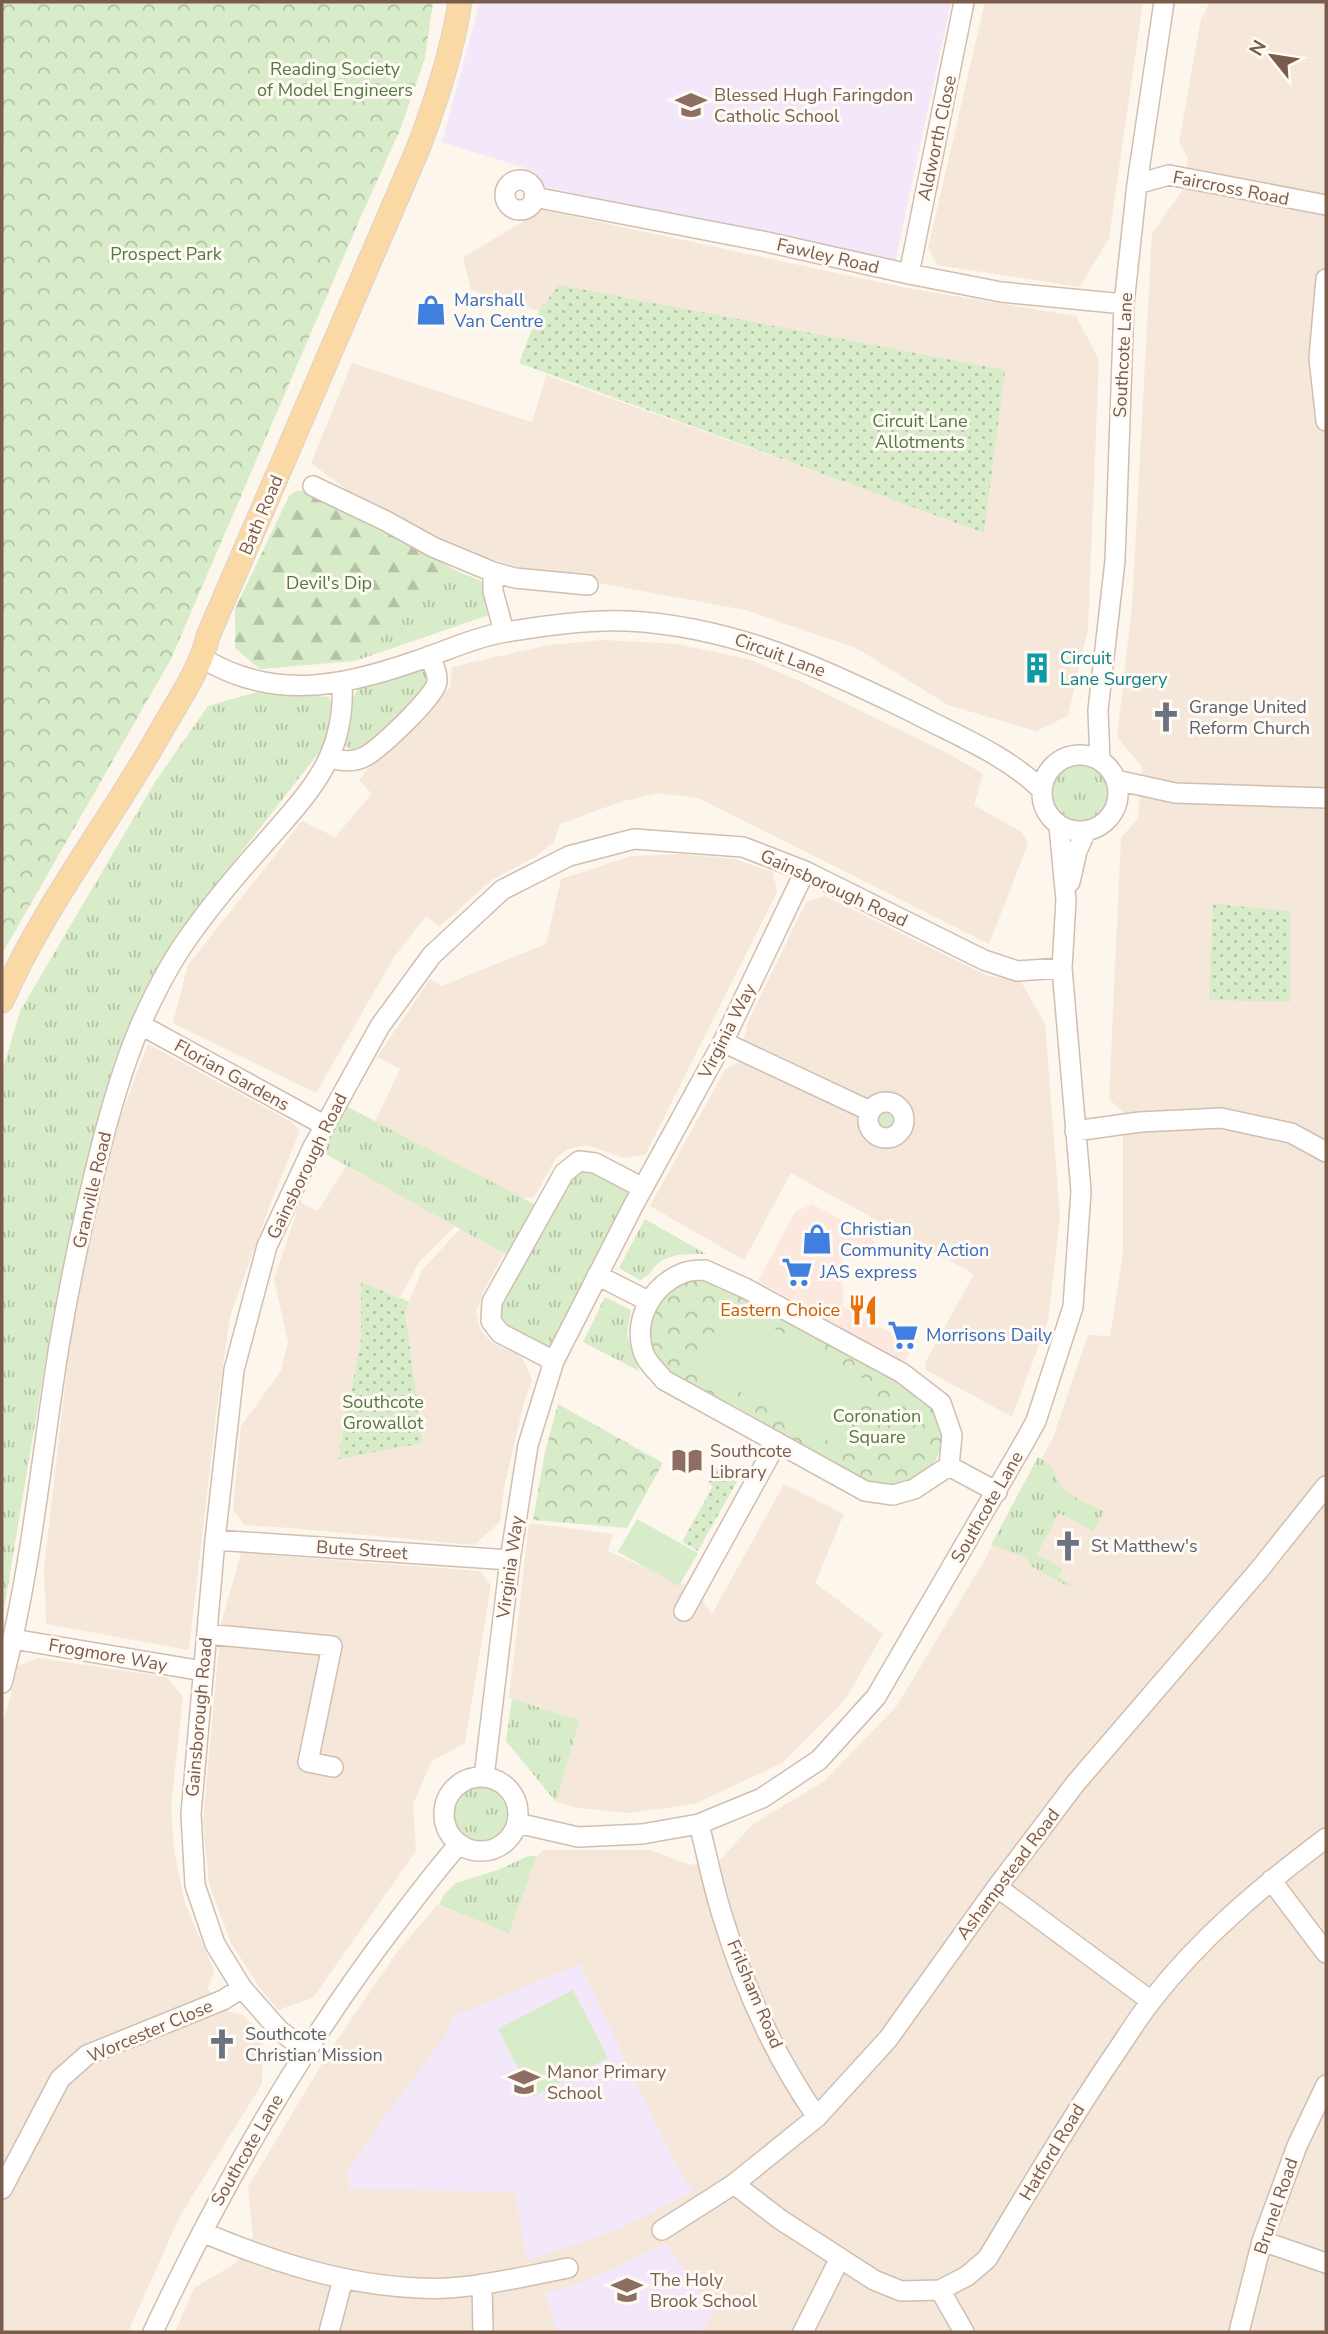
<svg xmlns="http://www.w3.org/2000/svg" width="1328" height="2334" font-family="'Nunito Sans',sans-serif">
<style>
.residential{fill:#f5e8da}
.commercial{fill:#fde8e0}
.education{fill:#f3e8fa}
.grass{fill:url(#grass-tufts)}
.forest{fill:url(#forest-firs)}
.park{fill:url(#park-crowns)}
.garden{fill:url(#garden-dots)}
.pitch{fill:#d8ecc9}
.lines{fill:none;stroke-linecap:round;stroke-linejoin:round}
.minor-casing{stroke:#d1beb0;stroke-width:22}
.major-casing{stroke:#dad1cd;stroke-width:25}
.minor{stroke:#fff;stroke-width:19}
.major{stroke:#fbd9a5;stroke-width:23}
.labels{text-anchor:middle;stroke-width:6;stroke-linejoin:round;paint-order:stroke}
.park-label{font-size:18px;fill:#537a41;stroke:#fffaf3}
.education-label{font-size:18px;fill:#785e54;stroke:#fffaf3;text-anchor:start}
.street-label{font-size:18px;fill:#7a5c4d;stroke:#fffaf3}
.shop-label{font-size:18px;fill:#366cbe;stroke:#fffaf3;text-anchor:start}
.culture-label{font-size:18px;fill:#0d838f;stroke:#fffaf3;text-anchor:start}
.worship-label{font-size:18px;fill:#5b616d;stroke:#fffaf3;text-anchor:start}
.food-label{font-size:18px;fill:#c56008;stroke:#fffaf3;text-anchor:end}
</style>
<defs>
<pattern id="grass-tufts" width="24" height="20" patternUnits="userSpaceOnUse" patternTransform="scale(1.75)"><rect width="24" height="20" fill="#d8ecc9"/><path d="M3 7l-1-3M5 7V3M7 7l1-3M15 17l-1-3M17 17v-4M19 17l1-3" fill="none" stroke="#b4c2a5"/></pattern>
<pattern id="forest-firs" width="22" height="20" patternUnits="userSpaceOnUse" patternTransform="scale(1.75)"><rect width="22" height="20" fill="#d8ecc9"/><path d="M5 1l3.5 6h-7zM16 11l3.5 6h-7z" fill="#b4c2a5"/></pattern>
<pattern id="park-crowns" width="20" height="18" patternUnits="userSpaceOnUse" patternTransform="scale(1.75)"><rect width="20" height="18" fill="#d8ecc9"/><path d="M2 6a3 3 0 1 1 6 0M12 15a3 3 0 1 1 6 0" fill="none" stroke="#b4c2a5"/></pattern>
<pattern id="garden-dots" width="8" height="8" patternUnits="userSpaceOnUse" patternTransform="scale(1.75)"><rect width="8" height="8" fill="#d8ecc9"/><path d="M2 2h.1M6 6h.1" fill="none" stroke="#b4c2a5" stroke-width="1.8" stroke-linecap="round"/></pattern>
</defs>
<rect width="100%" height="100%" fill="#fdf6ec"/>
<path class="residential" d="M 985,2 L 1143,2 L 1109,238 L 1080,287 L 937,265 L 928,248 Z
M 1210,2 L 1326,2 L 1326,2332 L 175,2332 L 194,2288 L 236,2263 L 253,2236 L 248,2187 L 329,2052 L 397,1952 L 437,1905 L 509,1932 L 537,1856 L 544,1850 L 650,1850 L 691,1865 L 721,1859 L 753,1824 L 823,1782 L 896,1707 L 984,1561 L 1052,1440 L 1088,1335 L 1110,1336 L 1123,1253 L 1123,1112 L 1109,1099 L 1121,837 L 1138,819 L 1142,767 L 1117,737 L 1132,606 L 1152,233 L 1182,191 L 1188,159 L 1179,142 L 1201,19 Z
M 543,210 L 907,288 L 1076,316 L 1099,360 L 1088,628 L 1068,716 L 1036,731 L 948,705 L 856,648 L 745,610 L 533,571 L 463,551 L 348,491 L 311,463 L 352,363 L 532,422 L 546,375 L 984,532 L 1004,370 L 560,286 L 539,311 L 471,290 L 463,257 Z
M 604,640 L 677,644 L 751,660 L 800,681 L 953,756 L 983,774 L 974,805 L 1022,832 L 1028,844 L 989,944 L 698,798 L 658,793 L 623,801 L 560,824 L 554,842 L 535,857 L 493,879 L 439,927 L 426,916 L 394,957 L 316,1093 L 173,1023 L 188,965 L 302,821 L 335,837 L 372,794 L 359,780 L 379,755 L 450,687 L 452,667 L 549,645 Z
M 681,854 L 735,859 L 773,872 L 777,892 L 645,1155 L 624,1158 L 587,1145 L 568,1149 L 556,1158 L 534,1197 L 522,1198 L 375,1122 L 400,1069 L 377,1057 L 430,979 L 442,986 L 546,944 L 561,879 L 631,856 Z
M 825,896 L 988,976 L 1020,980 L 1045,1023 L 1060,1217 L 1048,1321 L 1012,1417 L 926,1370 L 925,1363 L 974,1274 L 791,1173 L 744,1260 L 650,1206 L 725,1070 L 739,1062 L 747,1024 L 806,902 Z
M 148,1044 L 292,1122 L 300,1130 L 270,1205 L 230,1316 L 216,1415 L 189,1650 L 46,1624 L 44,1568 L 71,1334 L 109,1147 Z
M 346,1166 L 456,1225 L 419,1262 L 400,1298 L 361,1282 L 361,1339 L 338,1458 L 423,1443 L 405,1311 L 422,1270 L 461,1228 L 504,1254 L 485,1288 L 476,1311 L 480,1329 L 490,1341 L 522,1357 L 532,1380 L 524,1402 L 504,1488 L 500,1522 L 474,1545 L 290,1528 L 244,1525 L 233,1509 L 241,1426 L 281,1371 L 288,1342 L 274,1279 L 300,1202 L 318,1211 Z
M 784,1484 L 844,1514 L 815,1583 L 883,1634 L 845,1700 L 782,1763 L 695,1804 L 629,1813 L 577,1808 L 556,1802 L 580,1720 L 509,1698 L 529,1523 L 613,1534 L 608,1551 L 694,1589 L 712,1614 Z
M 241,1553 L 480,1571 L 491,1585 L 465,1743 L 432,1761 L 413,1804 L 416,1851 L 313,1998 L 278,2010 L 259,1987 L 231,1943 L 209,1884 L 203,1822 L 221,1624 Z
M 38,1658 L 167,1677 L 183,1697 L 171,1807 L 174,1850 L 185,1904 L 214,1970 L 208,1989 L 229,2012 L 243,2015 L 263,2035 L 262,2084 L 180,2216 L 128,2332 L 2,2332 L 2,1727 L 18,1666 Z"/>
<path class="commercial" d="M 812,1204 L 871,1235 L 878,1252 L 842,1253 L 843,1306 L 913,1345 L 904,1363 L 758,1281 L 795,1212 Z"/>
<path class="education" d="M 480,2 L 951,2 L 895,263 L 545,187 L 525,168 L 442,142 Z
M 580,1964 L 674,2162 L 693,2191 L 622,2228 L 527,2261 L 515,2192 L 349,2189 L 348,2171 L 386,2115 L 446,2035 L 452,2017 Z
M 665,2243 L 714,2310 L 701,2332 L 557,2332 L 545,2292 L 566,2288 L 600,2275 Z"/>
<path class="grass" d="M 455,570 L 481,581 L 492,614 L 355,661 L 406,610 Z
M 415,670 L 426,670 L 431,688 L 362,752 L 352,750 L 344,745 L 352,700 L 357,690 Z
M 257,692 L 329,697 L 335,714 L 324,746 L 183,927 L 129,1024 L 108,1087 L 83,1180 L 55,1305 L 2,1621 L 2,1072 L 20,1011 L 155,782 L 208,706 Z
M1047 792a31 31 0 1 1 62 0a31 31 0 1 1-62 0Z
M 338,1102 L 544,1209 L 579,1161 L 643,1188 L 554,1361 L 491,1321 L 516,1260 L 313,1147 Z
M876 1120a10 10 0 1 1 20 0a10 10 0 1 1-20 0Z
M 645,1219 L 706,1254 C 690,1254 675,1253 661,1261 C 653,1267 650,1276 640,1280 L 619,1268 Z
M 605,1297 L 631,1310 L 627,1335 L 639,1371 L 583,1342 Z
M 1038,1457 C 1060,1469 1052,1479 1067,1492 C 1077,1500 1092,1505 1104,1511 L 1093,1531 L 1059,1513 L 1037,1554 L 1063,1569 L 1058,1577 L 1077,1587 L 1068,1586 L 1045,1574 L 1031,1566 L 1025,1557 L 991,1545 Z
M 512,1699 L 580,1720 L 556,1802 L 506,1741 Z
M451 1814a30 30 0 1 1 60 0a30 30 0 1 1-60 0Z
M 528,1856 L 537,1856 L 509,1933 L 439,1905 L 444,1894 L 456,1883 L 498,1870 Z"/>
<path class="forest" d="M 314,489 L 455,570 L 406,610 L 355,661 L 260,669 L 235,648 L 235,609 L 289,496 L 296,491 Z"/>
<path class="park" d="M 2,2 L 433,2 L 425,58 L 400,130 L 362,214 L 171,659 L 2,954 Z
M 705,1279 L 810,1329 L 930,1400 L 944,1432 L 940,1451 L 932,1467 L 924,1475 L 895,1486 L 867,1481 L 665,1368 C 632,1327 655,1284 705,1279 Z
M 558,1404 L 663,1463 L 627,1528 L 533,1520 L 545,1452 Z"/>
<path class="garden" d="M 559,285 L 1005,370 L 984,533 L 519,363 L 539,311 Z
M 1213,904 L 1290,911 L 1290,1002 L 1209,1000 Z
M 361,1282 L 409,1302 L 405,1311 L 423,1443 L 338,1459 L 361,1339 Z
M 717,1468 L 729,1475 L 732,1471 L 740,1476 L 698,1551 L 682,1542 L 713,1486 L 708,1483 Z"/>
<path class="pitch" d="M 730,1304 L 874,1384 L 839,1447 L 695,1367 Z
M 637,1519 L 698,1553 L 679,1586 L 618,1552 Z
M 573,1990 L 608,2058 L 533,2097 L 498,2029 Z"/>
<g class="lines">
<g class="minor-casing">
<path id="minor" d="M505 195a15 15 0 1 1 30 0a15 15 0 1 1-30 0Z
M 1137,184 L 1169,175 L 1326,205
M 534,197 L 767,242 L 909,274 L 1001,292 L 1124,304
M 909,274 L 964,2
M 1326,279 L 1319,358 L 1326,421
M 313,486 L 386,521 L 433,547 L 493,572 L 515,578 L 588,585
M 493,572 L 493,591 L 504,632
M 202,658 C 273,701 342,687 416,661 C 446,651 475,637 506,632 C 542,626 590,619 627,621 C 733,626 823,668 916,714 C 960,737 1006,755 1042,790
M1042 793a38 38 0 1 1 76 0a38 38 0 1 1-76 0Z
M 329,758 C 342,761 354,763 366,756 C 380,748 435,697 437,682 C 438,673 433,664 429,656
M 1100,760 L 1098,710 L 1115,561 L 1124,304 L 1137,184 L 1164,2
M 1116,780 L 1175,793 L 1326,798
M 1070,882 L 1077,851 L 1086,831
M 141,1025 L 324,1125
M 723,1042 L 870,1111
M868 1120a18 18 0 1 1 36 0a18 18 0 1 1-36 0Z
M 1075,1131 L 1140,1122 L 1221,1118 L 1291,1133 L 1326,1152
M 705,1270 L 745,1288 L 902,1373 L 941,1403 L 952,1435 L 949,1466 L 914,1489 L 893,1495 L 865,1491 L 664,1380 C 658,1372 647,1363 644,1354 C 632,1321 651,1286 683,1273 C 690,1270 698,1270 705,1270 Z
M 597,1275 L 648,1301
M 554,1361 L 500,1333 L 491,1321 L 492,1302 L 564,1173 L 579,1161 L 595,1163 L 643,1188
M 949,1466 L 997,1492
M 215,1540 L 510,1560
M 684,1611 L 777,1442
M 207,1634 L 332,1646 L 308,1762 L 333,1767
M 13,1639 L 203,1671
M 2,1683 C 31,1573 41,1459 59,1346 C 69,1287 81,1228 95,1171 C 107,1121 120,1073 140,1026 C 154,994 172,959 193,931 C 215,900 240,871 265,843 C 310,791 346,757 342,682
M 484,1777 L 510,1560 L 528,1445 L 554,1361 L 633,1206 L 723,1042 L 805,871
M444 1814a37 37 0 1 1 74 0a37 37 0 1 1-74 0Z
M 517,1823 L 578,1837 L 642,1834 L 699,1824 L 762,1798 L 819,1760 L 876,1697 L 1025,1441 L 1036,1421 L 1073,1307 L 1081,1191 L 1062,968 L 1066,900 L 1059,826
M 699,1824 C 707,1855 713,1887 723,1918 C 744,1987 775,2057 817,2117
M 1271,1880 L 1326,1953
M 997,1887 L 1151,2001
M 306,2050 L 279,2030 L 242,1988 L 215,1944 L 195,1885 L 191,1814 L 215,1540 L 234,1370 L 267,1246 L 313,1147 L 380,1026 L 432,955 L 502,890 L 569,856 L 634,839 L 743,847 L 805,871 L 984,960 L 1017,971 L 1062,968
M 734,2184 L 781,2220 L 840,2258 L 874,2280 L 901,2291 L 940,2290 L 967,2276 L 987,2259 C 1027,2193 1066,2126 1110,2061 C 1124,2041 1137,2019 1152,2000 C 1201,1937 1262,1886 1326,1838
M 2,2189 L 60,2079 L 87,2055 L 223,2000 L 242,1988
M 662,2230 L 734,2184 L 817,2117 L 888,2039 L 997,1887 L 1075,1784 L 1259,1570 L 1326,1486
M 202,2232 C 271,2261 343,2285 419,2288 C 468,2291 520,2277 568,2268
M 1262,2241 L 1326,2263
M 482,2284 L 483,2332
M 940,2290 L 964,2332
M 153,2332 C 221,2187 301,2046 400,1918 C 419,1893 438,1868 459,1844
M 329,2332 L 343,2279
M 803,2332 L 840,2258
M 1239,2332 L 1262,2241 L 1297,2146 L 1326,2085"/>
</g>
<g class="major-casing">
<path id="major" d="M 2,1001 C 44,905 110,822 161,731 C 178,701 200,670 208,636 L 418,149 C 436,101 452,53 460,2"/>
</g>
<use href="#minor" class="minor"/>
<use href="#major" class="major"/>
</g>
<defs>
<g id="school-bare" transform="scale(2.415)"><path d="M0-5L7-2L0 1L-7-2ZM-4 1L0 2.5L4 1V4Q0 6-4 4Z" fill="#8d6e63" stroke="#fffaf3" stroke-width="2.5" paint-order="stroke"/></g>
<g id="shop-bare" transform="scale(2.415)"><path d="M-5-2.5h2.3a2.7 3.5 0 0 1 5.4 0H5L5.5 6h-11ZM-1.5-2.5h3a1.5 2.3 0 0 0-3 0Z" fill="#3f7fe0" stroke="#fffaf3" stroke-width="2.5" paint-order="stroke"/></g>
<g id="building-bare" transform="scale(2.415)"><path d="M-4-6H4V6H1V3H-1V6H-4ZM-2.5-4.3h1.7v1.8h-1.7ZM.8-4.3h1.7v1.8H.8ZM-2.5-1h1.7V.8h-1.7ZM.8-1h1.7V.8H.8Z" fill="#0f9aa8" stroke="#fffaf3" stroke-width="2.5" paint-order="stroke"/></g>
<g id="church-bare" transform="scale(2.415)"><path d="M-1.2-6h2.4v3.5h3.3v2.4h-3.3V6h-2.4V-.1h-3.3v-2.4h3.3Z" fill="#6b7280" stroke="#fffaf3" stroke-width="2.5" paint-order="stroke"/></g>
<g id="supermarket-bare" transform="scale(2.415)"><path d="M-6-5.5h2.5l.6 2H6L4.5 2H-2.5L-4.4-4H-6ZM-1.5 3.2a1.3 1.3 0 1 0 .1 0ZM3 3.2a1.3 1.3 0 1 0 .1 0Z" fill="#3f7fe0" stroke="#fffaf3" stroke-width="2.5" paint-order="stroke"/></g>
<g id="restaurant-bare" transform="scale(2.415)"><path d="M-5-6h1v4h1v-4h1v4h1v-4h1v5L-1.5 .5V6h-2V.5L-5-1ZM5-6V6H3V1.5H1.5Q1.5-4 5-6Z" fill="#e8710a" stroke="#fffaf3" stroke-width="2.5" paint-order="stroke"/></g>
<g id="library-bare" transform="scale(2.415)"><path d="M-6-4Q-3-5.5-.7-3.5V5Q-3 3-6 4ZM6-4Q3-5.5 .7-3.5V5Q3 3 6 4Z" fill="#8d6e63" stroke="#fffaf3" stroke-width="2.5" paint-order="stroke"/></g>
</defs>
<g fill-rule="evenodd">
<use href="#school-bare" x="691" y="105"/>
<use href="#shop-bare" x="431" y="310"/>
<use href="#building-bare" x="1037" y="668"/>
<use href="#church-bare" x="1166" y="717"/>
<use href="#shop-bare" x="817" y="1239"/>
<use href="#supermarket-bare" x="797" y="1272"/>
<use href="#restaurant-bare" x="863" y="1310"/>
<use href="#supermarket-bare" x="903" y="1335"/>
<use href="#library-bare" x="687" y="1461"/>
<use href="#church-bare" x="1068" y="1546"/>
<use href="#church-bare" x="222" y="2044"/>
<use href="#school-bare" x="524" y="2082"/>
<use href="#school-bare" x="627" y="2290"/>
</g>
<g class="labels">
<g class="park-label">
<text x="335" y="75">Reading Society<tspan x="335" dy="21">of Model Engineers</tspan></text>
<text x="166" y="260">Prospect Park</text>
<text x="920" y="427">Circuit Lane<tspan x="920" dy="21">Allotments</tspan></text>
<text x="329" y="589">Devil's Dip</text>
<text x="383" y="1408">Southcote<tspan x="383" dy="21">Growallot</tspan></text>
<text x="877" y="1422">Coronation<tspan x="877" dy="21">Square</tspan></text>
</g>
<g class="education-label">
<text x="714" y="101">Blessed Hugh Faringdon<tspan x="714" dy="21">Catholic School</tspan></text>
<text x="710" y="1457">Southcote<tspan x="710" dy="21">Library</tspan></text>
<text x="547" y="2078">Manor Primary<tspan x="547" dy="21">School</tspan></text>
<text x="650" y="2286">The Holy<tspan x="650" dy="21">Brook School</tspan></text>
</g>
<g class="street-label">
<text transform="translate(937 138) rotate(-78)" y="6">Aldworth Close</text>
<text transform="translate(1231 188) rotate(11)" y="6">Faircross Road</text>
<text transform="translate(828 256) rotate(13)" y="6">Fawley Road</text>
<text transform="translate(1123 355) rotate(-87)" y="6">Southcote Lane</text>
<text transform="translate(261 515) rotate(-67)" y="6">Bath Road</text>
<text transform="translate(780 655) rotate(20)" y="6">Circuit Lane</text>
<text transform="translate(834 888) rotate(25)" y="6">Gainsborough Road</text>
<text transform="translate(727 1031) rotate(-63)" y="6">Virginia Way</text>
<text transform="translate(232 1075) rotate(29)" y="6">Florian Gardens</text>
<text transform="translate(307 1166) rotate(-64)" y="6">Gainsborough Road</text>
<text transform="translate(92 1190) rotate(-77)" y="6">Granville Road</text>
<text transform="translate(987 1507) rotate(-60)" y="6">Southcote Lane</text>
<text transform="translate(362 1550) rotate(4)" y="6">Bute Street</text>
<text transform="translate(510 1567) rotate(-82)" y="6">Virginia Way</text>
<text transform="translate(108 1655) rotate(10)" y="6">Frogmore Way</text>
<text transform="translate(199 1717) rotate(-85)" y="6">Gainsborough Road</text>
<text transform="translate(1008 1874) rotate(-53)" y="6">Ashampstead Road</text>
<text transform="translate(755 1994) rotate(67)" y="6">Frilsham Road</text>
<text transform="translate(150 2031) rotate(-23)" y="6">Worcester Close</text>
<text transform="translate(247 2150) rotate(-60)" y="6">Southcote Lane</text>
<text transform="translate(1052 2152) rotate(-59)" y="6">Hatford Road</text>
<text transform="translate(1276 2206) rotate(-71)" y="6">Brunel Road</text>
</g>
<g class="shop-label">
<text x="454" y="306">Marshall<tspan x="454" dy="21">Van Centre</tspan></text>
<text x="840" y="1235">Christian<tspan x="840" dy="21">Community Action</tspan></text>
<text x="820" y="1278">JAS express</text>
<text x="926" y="1341">Morrisons Daily</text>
</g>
<g class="culture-label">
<text x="1060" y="664">Circuit<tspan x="1060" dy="21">Lane Surgery</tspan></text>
</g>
<g class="worship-label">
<text x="1189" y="713">Grange United<tspan x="1189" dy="21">Reform Church</tspan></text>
<text x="1091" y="1552">St Matthew's</text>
<text x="245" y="2040">Southcote<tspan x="245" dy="21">Christian Mission</tspan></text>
</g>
<g class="food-label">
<text x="840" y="1316">Eastern Choice</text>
</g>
</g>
<rect width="1328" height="2334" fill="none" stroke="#7a5c4d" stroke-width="7"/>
<g transform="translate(1272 56) rotate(300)" stroke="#fffaf3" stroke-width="5" paint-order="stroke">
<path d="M0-5L12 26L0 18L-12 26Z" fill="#7a5c4d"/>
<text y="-10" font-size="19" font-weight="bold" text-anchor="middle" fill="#7a5c4d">N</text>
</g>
</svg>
